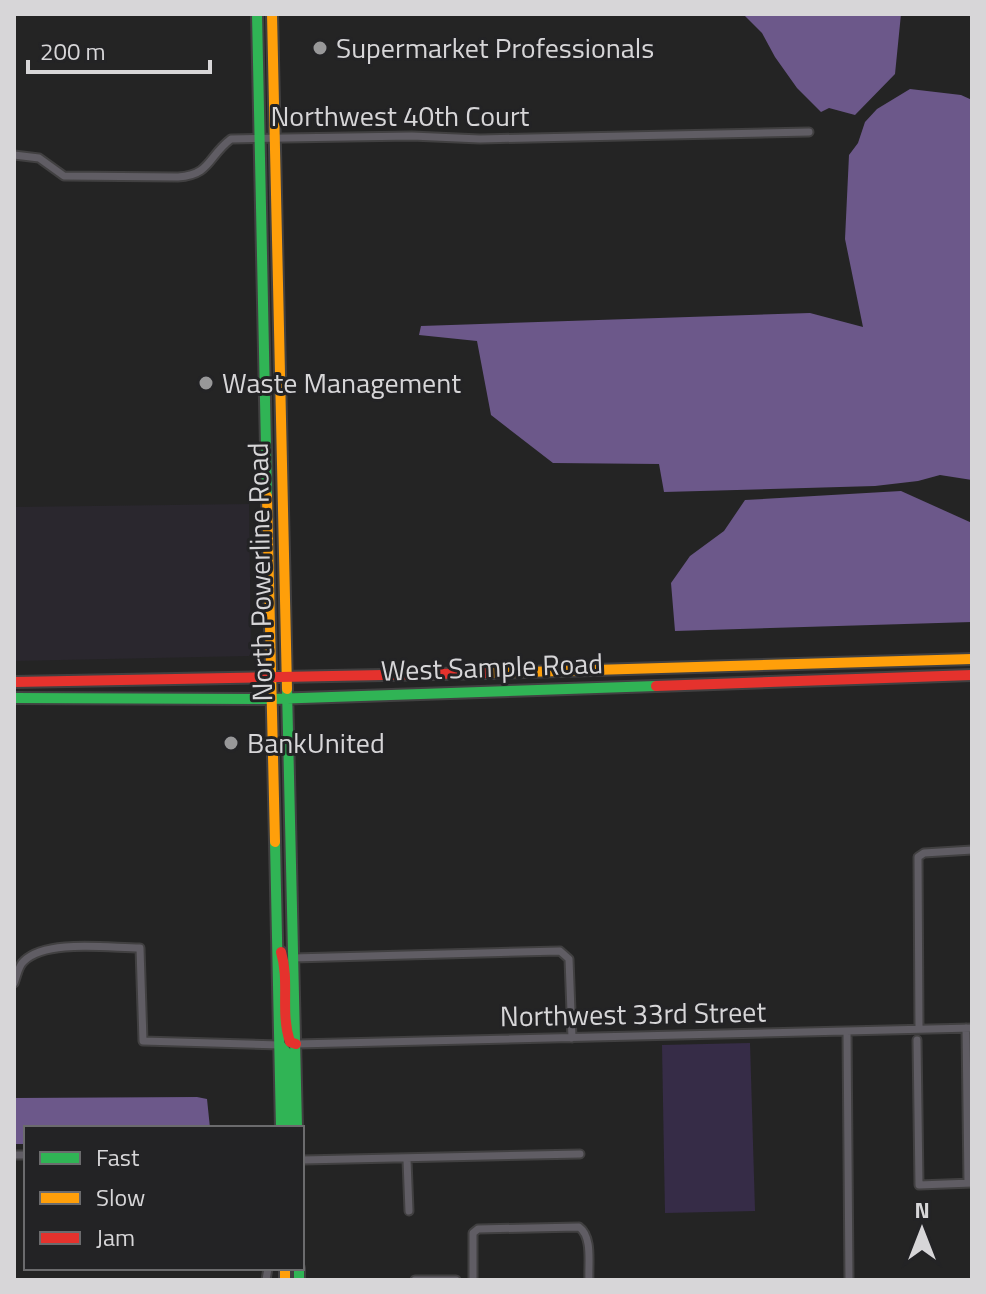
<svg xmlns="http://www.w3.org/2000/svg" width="986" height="1294" font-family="'Titillium Web',sans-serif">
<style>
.built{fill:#2a272e}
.green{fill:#362c47}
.water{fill:#6c588a}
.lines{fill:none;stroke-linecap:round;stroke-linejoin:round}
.street-casing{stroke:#414041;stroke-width:11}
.fast-casing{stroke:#414041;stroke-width:14}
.slow-casing{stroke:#414041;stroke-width:14}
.jam-casing{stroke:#414041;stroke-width:14}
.street{stroke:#605d64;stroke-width:7}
.fast{stroke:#30b455;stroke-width:10}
.slow{stroke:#ff9f0a;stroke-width:10}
.jam{stroke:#e5322d;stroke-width:10}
.poi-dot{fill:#989899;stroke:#232325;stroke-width:3}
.labels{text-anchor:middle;stroke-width:6;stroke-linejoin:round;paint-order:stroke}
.poi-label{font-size:28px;fill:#d7d6d8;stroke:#232325;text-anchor:start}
.street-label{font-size:28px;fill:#d7d6d8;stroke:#232325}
</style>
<rect width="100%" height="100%" fill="#242424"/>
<path class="built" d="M 249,504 L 251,652 L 249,656 L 14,661 L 14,507 Z"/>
<path class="green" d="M 750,1043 L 755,1211 L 665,1213 L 662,1045 Z"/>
<path class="water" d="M 743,14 L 901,14 L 895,74 L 855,115 L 829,108 L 821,112 L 797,88 L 775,57 L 762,33 Z
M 910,89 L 961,95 L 972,100 L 972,480 L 940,475 L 918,481 L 875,486 L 664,492 L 659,464 L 553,463 L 491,415 L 477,341 L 419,335 L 421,326 L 810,313 L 863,327 L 845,239 L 849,155 L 858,143 L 865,122 L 877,109 Z
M 901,491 L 972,523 L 972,622 L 675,631 L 671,583 L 690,556 L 724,531 L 745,500 Z
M 197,1097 L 207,1099 L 210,1128 L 26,1128 L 26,1144 L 14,1144 L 14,1098 Z"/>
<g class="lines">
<g class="street-casing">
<path id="street" d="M 14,155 L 39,158 L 64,176 L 178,177 C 211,175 208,156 231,139 L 412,136 L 480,139 L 809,132
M 293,958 L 560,951 L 569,959 L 572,1038
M 14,983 C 17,976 18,966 24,961 C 46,939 109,948 140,948 L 143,1041 L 280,1045
M 966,1028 L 968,1183
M 919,1029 L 918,857 L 924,853 L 972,850
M 847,1031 L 849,1280
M 917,1040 L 919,1185 L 972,1183
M 296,1044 L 972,1028
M 14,1155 L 26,1155
M 302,1160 L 580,1154
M 407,1160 L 409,1211
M 266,1280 L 268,1268
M 415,1280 L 456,1280
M 473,1280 L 473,1233 L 478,1229 L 579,1227 C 593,1237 588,1264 589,1280"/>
</g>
<g class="fast-casing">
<path id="fast" d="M 257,14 L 267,496
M 287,689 L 297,1128
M 14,698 L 272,699 L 656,686
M 275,842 L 281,1128
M 280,1045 L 288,1054 L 290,1128
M 299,1268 L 299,1280"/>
</g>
<g class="slow-casing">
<path id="slow" d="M 272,14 L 287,689
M 267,496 L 275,842
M 487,673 L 972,659
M 285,1268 L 285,1280"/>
</g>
<g class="jam-casing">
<path id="jam" d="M 14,682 L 487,673
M 656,686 L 972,675
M 281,952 C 290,982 280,1012 290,1042 L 296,1044"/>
</g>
<use href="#street" class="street"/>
<use href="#fast" class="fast"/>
<use href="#slow" class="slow"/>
<use href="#jam" class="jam"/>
</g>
<g class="poi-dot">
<circle cx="320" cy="48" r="8"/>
<circle cx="206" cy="383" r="8"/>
<circle cx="231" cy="743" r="8"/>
</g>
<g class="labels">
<g class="poi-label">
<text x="336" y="58">Supermarket Professionals</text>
<text x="222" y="393">Waste Management</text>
<text x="247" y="753">BankUnited</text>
</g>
<g class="street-label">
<text x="400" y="126">Northwest 40th Court</text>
<text transform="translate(260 572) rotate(-91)" y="10">North Powerline Road</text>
<text transform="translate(492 667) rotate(-2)" y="10">West Sample Road</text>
<text transform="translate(633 1014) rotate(-1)" y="10">Northwest 33rd Street</text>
</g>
</g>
<rect width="986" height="1294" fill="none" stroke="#d7d6d8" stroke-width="32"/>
<rect x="24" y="1126" width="280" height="144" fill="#232325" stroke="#6b6b6d" stroke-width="2"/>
<rect x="40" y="1152" width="40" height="12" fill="#30b455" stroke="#6b6b6d" stroke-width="2"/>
<text x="96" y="1166" font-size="24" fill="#d7d6d8">Fast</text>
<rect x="40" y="1192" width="40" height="12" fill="#ff9f0a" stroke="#6b6b6d" stroke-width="2"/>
<text x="96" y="1206" font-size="24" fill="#d7d6d8">Slow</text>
<rect x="40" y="1232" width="40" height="12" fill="#e5322d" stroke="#6b6b6d" stroke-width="2"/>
<text x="96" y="1246" font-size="24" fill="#d7d6d8">Jam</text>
<g transform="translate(922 1230)" stroke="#232325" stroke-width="6" paint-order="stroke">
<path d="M0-6L14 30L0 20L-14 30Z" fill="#d7d6d8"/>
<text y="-12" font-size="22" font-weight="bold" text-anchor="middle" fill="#d7d6d8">N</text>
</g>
<path d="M28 60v12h182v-12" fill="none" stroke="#d7d6d8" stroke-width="4"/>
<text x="40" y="60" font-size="24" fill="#d7d6d8" stroke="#232325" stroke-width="6" paint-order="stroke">200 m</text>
</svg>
